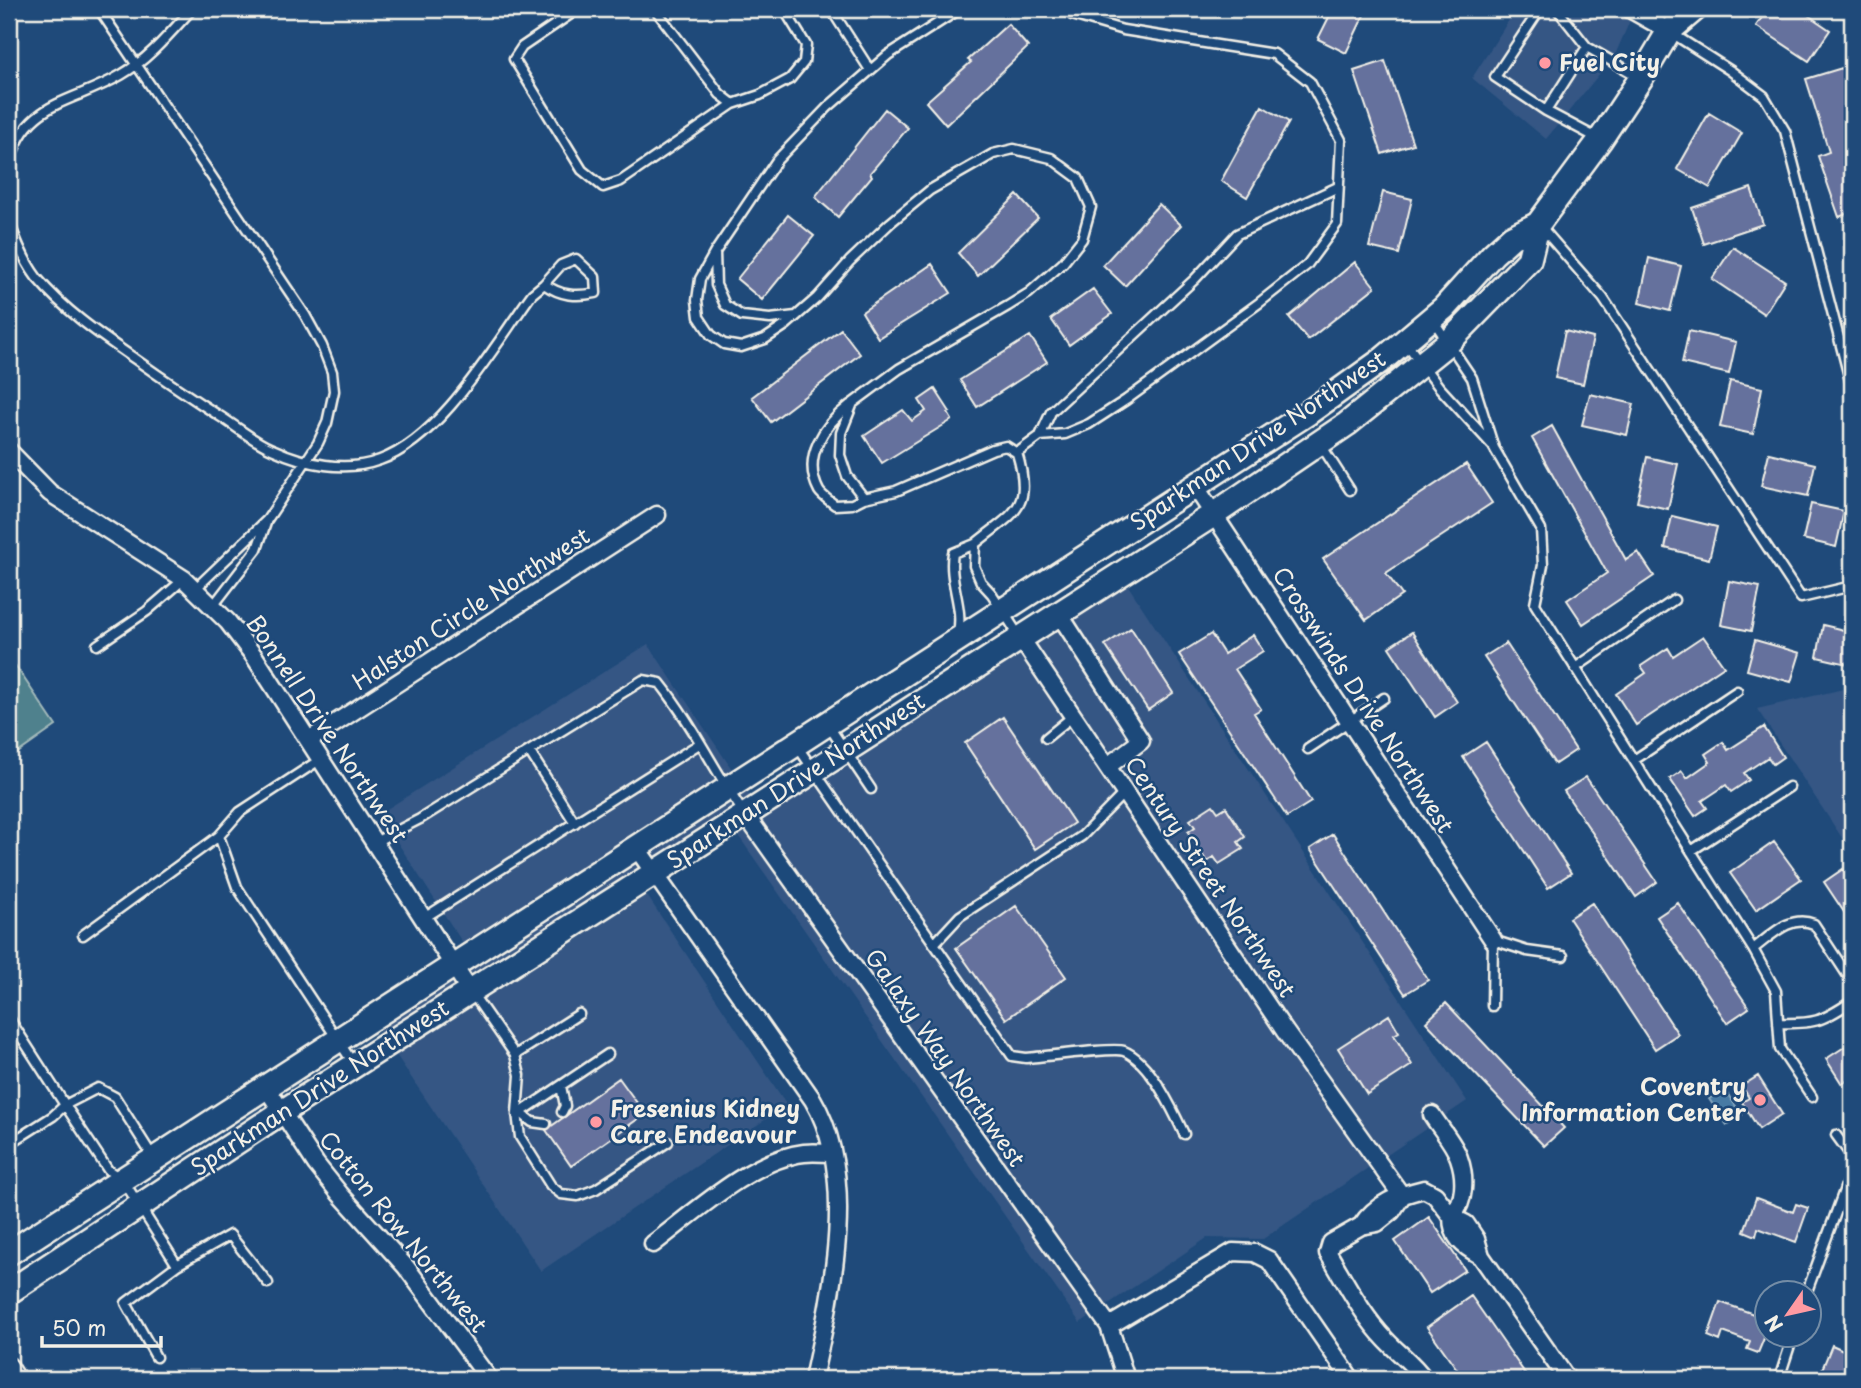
<svg xmlns="http://www.w3.org/2000/svg" width="1861" height="1388" font-family="'Playpen Sans',sans-serif">
<style>
.built{fill:#345684}
.green{fill:#4f818d;stroke:#a2b9ba;stroke-width:2}
.water{fill:#477aa4;stroke:#8caabf;stroke-width:2}
.building{fill:#65719d;stroke:#f4f1e8;stroke-width:2}
.lines{fill:none;stroke-linecap:round;stroke-linejoin:round}
.lane-casing{stroke:#f4f1e8;stroke-width:13}
.street-casing{stroke:#f4f1e8;stroke-width:21}
.secondary-casing{stroke:#f4f1e8;stroke-width:28}
.lane{stroke:#1f4a7a;stroke-width:8}
.street{stroke:#1f4a7a;stroke-width:16}
.secondary{stroke:#1f4a7a;stroke-width:23}
.poi-dot{fill:#ff9aa2;stroke:#1f4a7a;stroke-width:2.5}
.labels{text-anchor:middle;stroke-width:5;stroke-linejoin:round;paint-order:stroke}
.poi-label{font-size:23px;font-weight:bold;fill:#f4f1e8;stroke:#1f4a7a;text-anchor:start}
.street-label{font-size:23px;fill:#f4f1e8;stroke:#1f4a7a}
</style>
<rect width="100%" height="100%" fill="#1f4a7a"/>
<filter id="ink" filterUnits="userSpaceOnUse"><feTurbulence type="fractalNoise" baseFrequency=".0143" numOctaves="2"/><feDisplacementMap in="SourceGraphic" scale="14" xChannelSelector="R" yChannelSelector="G"/><feConvolveMatrix kernelMatrix="1 2 1 2 8 2 1 2 1" color-interpolation-filters="sRGB"/></filter>
<g filter="url(#ink)">
<path class="built" d="M 1516,9 L 1635,9 L 1615,55 L 1546,139 L 1472,78 Z
M 1125,581 L 1467,1101 L 1263,1239 L 1207,1238 L 1080,1323 L 735,831 L 644,891 L 787,1105 L 541,1271 L 368,1013 L 466,948 L 379,814 L 648,644 L 762,814 Z
M 1852,687 L 1852,853 L 1757,709 Z"/>
<path class="green" d="M 9,656 L 56,726 L 9,759 Z"/>
<path class="water" d="M 1724,1089 L 1742,1115 L 1727,1125 L 1709,1099 Z"/>
<path class="building" d="M 1333,9 L 1367,9 L 1346,53 L 1318,39 Z
M 1768,9 L 1799,9 L 1830,30 L 1809,61 L 1756,26 Z
M 1008,24 L 1028,47 L 946,125 L 926,102 L 971,62 L 968,60 Z
M 1385,61 L 1413,144 L 1382,154 L 1354,71 Z
M 1842,68 L 1852,100 L 1852,212 L 1839,217 L 1818,156 L 1829,152 L 1806,79 Z
M 1262,106 L 1289,122 L 1247,197 L 1221,181 Z
M 885,109 L 908,128 L 870,173 L 872,176 L 838,217 L 815,197 Z
M 1709,113 L 1742,133 L 1710,188 L 1677,169 Z
M 1751,188 L 1763,224 L 1704,244 L 1692,208 Z
M 1383,192 L 1412,199 L 1399,254 L 1369,247 Z
M 1017,195 L 1038,218 L 978,276 L 958,253 Z
M 1159,204 L 1181,225 L 1125,286 L 1103,265 Z
M 788,215 L 814,236 L 762,300 L 737,279 Z
M 1733,247 L 1785,281 L 1764,314 L 1712,279 Z
M 1649,258 L 1681,266 L 1670,311 L 1639,303 Z
M 1355,262 L 1375,287 L 1308,340 L 1289,317 Z
M 932,264 L 951,293 L 878,338 L 862,312 Z
M 1093,289 L 1112,314 L 1069,345 L 1051,319 Z
M 841,329 L 860,354 L 771,422 L 752,397 Z
M 1565,331 L 1593,338 L 1583,384 L 1555,378 Z
M 1689,331 L 1736,342 L 1729,374 L 1682,363 Z
M 1030,336 L 1047,362 L 977,407 L 960,380 Z
M 1730,381 L 1762,388 L 1753,434 L 1720,427 Z
M 935,389 L 950,412 L 948,413 L 952,420 L 882,463 L 864,436 L 903,410 L 912,421 L 926,411 L 919,400 Z
M 1590,394 L 1634,404 L 1627,435 L 1582,425 Z
M 1552,426 L 1626,560 L 1638,552 L 1654,576 L 1583,624 L 1567,600 L 1607,573 L 1532,438 Z
M 1769,453 L 1815,464 L 1808,496 L 1761,486 Z
M 1647,457 L 1678,464 L 1668,509 L 1637,502 Z
M 1466,464 L 1492,503 L 1386,573 L 1402,595 L 1366,620 L 1323,559 Z
M 1811,504 L 1844,511 L 1836,547 L 1803,539 Z
M 1672,516 L 1717,527 L 1709,559 L 1665,548 Z
M 1729,581 L 1760,587 L 1751,631 L 1721,625 Z
M 1823,625 L 1852,632 L 1852,665 L 1817,657 Z
M 1131,628 L 1173,693 L 1148,710 L 1105,645 Z
M 1412,632 L 1457,702 L 1435,717 L 1389,647 Z
M 1211,634 L 1224,654 L 1253,635 L 1263,651 L 1235,669 L 1261,709 L 1254,713 L 1311,802 L 1287,817 L 1179,654 Z
M 1703,636 L 1724,666 L 1636,725 L 1616,694 L 1646,673 L 1641,666 L 1668,648 L 1673,656 Z
M 1755,640 L 1800,653 L 1791,682 L 1747,670 Z
M 1506,643 L 1576,750 L 1555,764 L 1484,657 Z
M 1003,717 L 1074,823 L 1035,849 L 965,743 Z
M 1764,727 L 1783,757 L 1773,764 L 1768,757 L 1744,773 L 1749,780 L 1731,792 L 1726,785 L 1702,801 L 1707,808 L 1695,816 L 1670,779 L 1682,771 L 1687,778 L 1710,762 L 1705,754 L 1723,742 L 1728,750 Z
M 1486,742 L 1571,873 L 1548,888 L 1463,757 Z
M 1586,777 L 1657,882 L 1636,897 L 1564,791 Z
M 1213,805 L 1218,812 L 1226,807 L 1245,837 L 1238,842 L 1243,849 L 1219,864 L 1214,857 L 1207,862 L 1188,832 L 1195,827 L 1190,820 Z
M 1333,834 L 1428,980 L 1405,994 L 1310,849 Z
M 1774,842 L 1801,879 L 1756,910 L 1730,873 Z
M 1843,869 L 1852,883 L 1852,924 L 1824,882 Z
M 1592,903 L 1678,1034 L 1655,1049 L 1569,918 Z
M 1678,903 L 1749,1008 L 1727,1023 L 1657,917 Z
M 1016,906 L 1066,977 L 1006,1019 L 956,948 Z
M 1446,1003 L 1564,1128 L 1544,1146 L 1426,1022 Z
M 1389,1015 L 1399,1032 L 1394,1035 L 1412,1065 L 1367,1094 L 1338,1048 Z
M 1852,1042 L 1852,1077 L 1842,1084 L 1826,1059 Z
M 1758,1076 L 1782,1114 L 1759,1129 L 1742,1102 L 1749,1098 L 1742,1086 Z
M 619,1078 L 645,1114 L 571,1166 L 546,1130 Z
M 1756,1198 L 1793,1212 L 1796,1204 L 1808,1208 L 1796,1242 L 1758,1228 L 1756,1236 L 1744,1231 Z
M 1429,1217 L 1465,1270 L 1430,1293 L 1395,1241 Z
M 1471,1296 L 1508,1349 L 1529,1379 L 1464,1379 L 1427,1327 Z
M 1720,1302 L 1759,1316 L 1760,1313 L 1767,1316 L 1767,1331 L 1758,1353 L 1747,1349 L 1750,1342 L 1723,1332 L 1720,1341 L 1708,1336 Z
M 1832,1345 L 1852,1354 L 1852,1379 L 1818,1379 Z"/>
<g class="lines">
<g class="lane-casing">
<path id="lane" d="M 99,9 L 305,315 L 322,346 L 332,372 L 334,391 L 327,423 L 318,443 L 267,520 L 195,589
M 578,9 L 522,47 L 514,59 L 582,170 L 603,187 L 621,181 L 733,104 L 760,95 L 790,79 L 804,62 L 806,45 L 784,9
M 655,9 L 720,94 L 733,104
M 831,9 L 870,70
M 1540,9 L 1495,77 L 1546,111 L 1599,139
M 1557,9 L 1587,47 L 1639,77
M 1670,32 L 1731,71 L 1764,96 L 1785,131 L 1852,388
M 1546,111 L 1587,47
M 9,166 C 24,100 72,104 121,75 C 149,59 170,33 192,9
M 9,221 C 16,241 24,261 37,278 C 65,311 99,334 135,359 C 162,378 190,397 218,415 C 236,426 253,441 272,449 C 305,464 345,473 380,460 C 442,438 494,346 532,294 L 544,284
M 1542,228 L 1603,298 L 1801,598 L 1852,586
M 715,252 L 700,279 L 697,300 L 699,317 L 711,335 L 724,344 L 741,347 L 765,339 L 786,325 L 817,298 L 850,261 L 890,223 L 930,190 L 993,154 L 1014,149 L 1051,158 L 1078,178 L 1091,207 L 1082,239 L 1063,263 L 1029,293 L 1008,306 L 899,369 L 853,403 L 841,433 L 840,455 L 847,476 L 864,498 L 896,491 L 993,449 L 1006,446 L 1017,453 C 1034,509 1014,512 975,544 L 974,566 L 981,582 L 992,594 L 1019,636
M 576,259 L 595,277 L 596,293 C 576,297 561,296 544,284 L 561,265 Z
M 796,316 L 770,319 L 742,316 L 725,305 L 716,285 L 715,252 L 777,160 L 828,107 L 888,55 L 960,9
M 1433,320 L 1472,378 L 1494,448 L 1541,529 L 1543,565 L 1535,604 L 1753,949 L 1776,991 L 1780,1049 L 1812,1097
M 1406,343 L 1439,387 L 1492,445
M 850,405 C 824,425 801,457 819,491 C 822,496 830,501 835,505 L 852,504 L 864,498
M 1040,436 L 1051,412 L 1195,279 L 1237,234 L 1338,187
M 1321,445 L 1350,490
M 1017,453 L 1040,436 L 1065,434 L 1089,424 L 1126,400 L 1259,303 L 1307,265 L 1337,224 L 1341,140 L 1310,82 L 1274,54 L 1123,30 L 1072,15 L 1065,9
M 213,606 L 257,549 L 266,523
M 958,633 C 964,606 948,581 953,553 L 975,544
M 97,645 L 147,611 L 184,579
M 1575,668 L 1674,600
M 828,725 L 871,789
M 1046,738 L 1073,716
M 797,746 L 1012,1056 L 1026,1058 C 1042,1057 1115,1047 1124,1051 C 1150,1061 1173,1110 1184,1134
M 1308,749 L 1384,698
M 529,751 L 575,823
M 321,759 L 240,812 L 219,836 L 237,887 L 353,1063
M 1634,760 L 1737,691
M 375,842 L 420,819 L 643,680 L 660,683 C 692,723 714,770 743,812
M 1691,851 L 1789,787
M 424,918 L 699,744
M 83,935 L 219,836
M 934,944 L 960,916 L 1082,836 L 1125,792
M 1753,949 C 1772,935 1790,914 1814,924 L 1852,982
M 472,993 L 515,1055 L 520,1075 L 517,1113 L 520,1137 L 551,1186 L 561,1194 L 578,1196 L 596,1189 L 668,1142
M 1492,1006 L 1493,940 L 1527,951 L 1563,956
M 9,1018 L 65,1105 L 53,1116 L 9,1144
M 1778,1023 C 1814,1024 1821,1022 1851,1002 L 1852,999
M 515,1055 L 579,1014
M 561,1086 L 565,1106 L 562,1112
M 521,1113 L 532,1122 L 546,1124
M 517,1115 L 608,1054
M 1836,1135 L 1852,1157
M 153,1157 L 115,1097 L 98,1088 L 65,1105 L 108,1170 L 123,1180 L 177,1265
M 1806,1294 L 1852,1169
M 156,1357 L 126,1303 L 177,1265 L 230,1235 L 268,1283
M 1779,1379 L 1793,1336"/>
</g>
<g class="street-casing">
<path id="street" d="M 1630,9 L 1669,31
M 9,451 L 50,493 L 184,579 L 228,622 L 254,656 L 470,991
M 1195,486 L 1493,940
M 1058,612 L 1141,741 L 1108,766
M 1020,637 L 1284,1030 L 1402,1196
M 309,740 L 657,515
M 745,814 L 1109,1326 L 1126,1379
M 636,847 L 813,1100 C 859,1178 831,1296 813,1379
M 266,1087 L 316,1164 L 340,1194 L 406,1267 L 489,1379
M 1432,1115 C 1440,1128 1454,1143 1459,1158 C 1466,1178 1465,1201 1452,1217 C 1452,1238 1463,1246 1481,1256
M 1402,1196 L 1392,1211 L 1377,1223 L 1361,1226 L 1331,1243 L 1328,1253 C 1346,1283 1362,1315 1386,1340 C 1399,1354 1413,1363 1424,1379
M 1361,1226 C 1376,1203 1399,1195 1424,1189 L 1435,1195 L 1452,1217 L 1466,1224 L 1476,1239 L 1481,1256 L 1567,1379
M 653,1244 C 694,1213 752,1159 804,1153 C 813,1152 822,1153 831,1153
M 1109,1326 L 1233,1252 L 1255,1253 L 1269,1260 L 1351,1379
M 9,1366 L 17,1379"/>
</g>
<g class="secondary-casing">
<path id="secondary" d="M 9,1253 L 1308,413 L 1382,360 L 1444,308 L 1493,254 L 1512,237 L 1538,224
M 9,1292 L 282,1112 L 1213,515 L 1347,424 L 1449,342 L 1529,260 L 1538,224 L 1600,140 L 1641,78 L 1669,31 L 1695,9"/>
</g>
<use href="#lane" class="lane"/>
<use href="#street" class="street"/>
<use href="#secondary" class="secondary"/>
</g>
</g>
<g class="poi-dot">
<circle cx="1545" cy="63" r="7"/>
<circle cx="1760" cy="1100" r="7"/>
<circle cx="596" cy="1122" r="7"/>
</g>
<g class="labels">
<g class="poi-label">
<text x="1559" y="71">Fuel City</text>
<text x="1746" y="1095" text-anchor="end">Coventry<tspan x="1746" dy="26">Information Center</tspan></text>
<text x="610" y="1117">Fresenius Kidney<tspan x="610" dy="26">Care Endeavour</tspan></text>
</g>
<g class="street-label">
<text transform="translate(1258 441) rotate(-34)" y="8">Sparkman Drive Northwest</text>
<text transform="translate(471 609) rotate(-33)" y="8">Halston Circle Northwest</text>
<text transform="translate(1363 700) rotate(57)" y="8">Crosswinds Drive Northwest</text>
<text transform="translate(327 729) rotate(56)" y="8">Bonnell Drive Northwest</text>
<text transform="translate(796 781) rotate(-33)" y="8">Sparkman Drive Northwest</text>
<text transform="translate(1210 877) rotate(56)" y="8">Century Street Northwest</text>
<text transform="translate(945 1058) rotate(55)" y="8">Galaxy Way Northwest</text>
<text transform="translate(320 1088) rotate(-33)" y="8">Sparkman Drive Northwest</text>
<text transform="translate(403 1232) rotate(51)" y="8">Cotton Row Northwest</text>
</g>
</g>
<rect width="1861" height="1388" fill="none" stroke="#1f4a7a" stroke-width="35"/>
<rect x="18" y="18" width="1826" height="1353" fill="none" stroke="#f4f1e8" stroke-width="2.5" filter="url(#ink)"/>
<g transform="translate(1788 1314) rotate(236)"><circle r="33" fill="#1f4a7a" stroke="#748da6" stroke-width="2"/>
<path d="M0-5L12 26L0 18L-12 26Z" fill="#ff9aa2"/>
<text y="-10" font-size="19" font-weight="bold" text-anchor="middle" fill="#f4f1e8">N</text>
</g>
<path d="M42 1336v10h119v-10" fill="none" stroke="#f4f1e8" stroke-width="3.5"/>
<text x="52" y="1336" font-size="21" fill="#f4f1e8" stroke="#1f4a7a" stroke-width="5" paint-order="stroke">50 m</text>
</svg>
